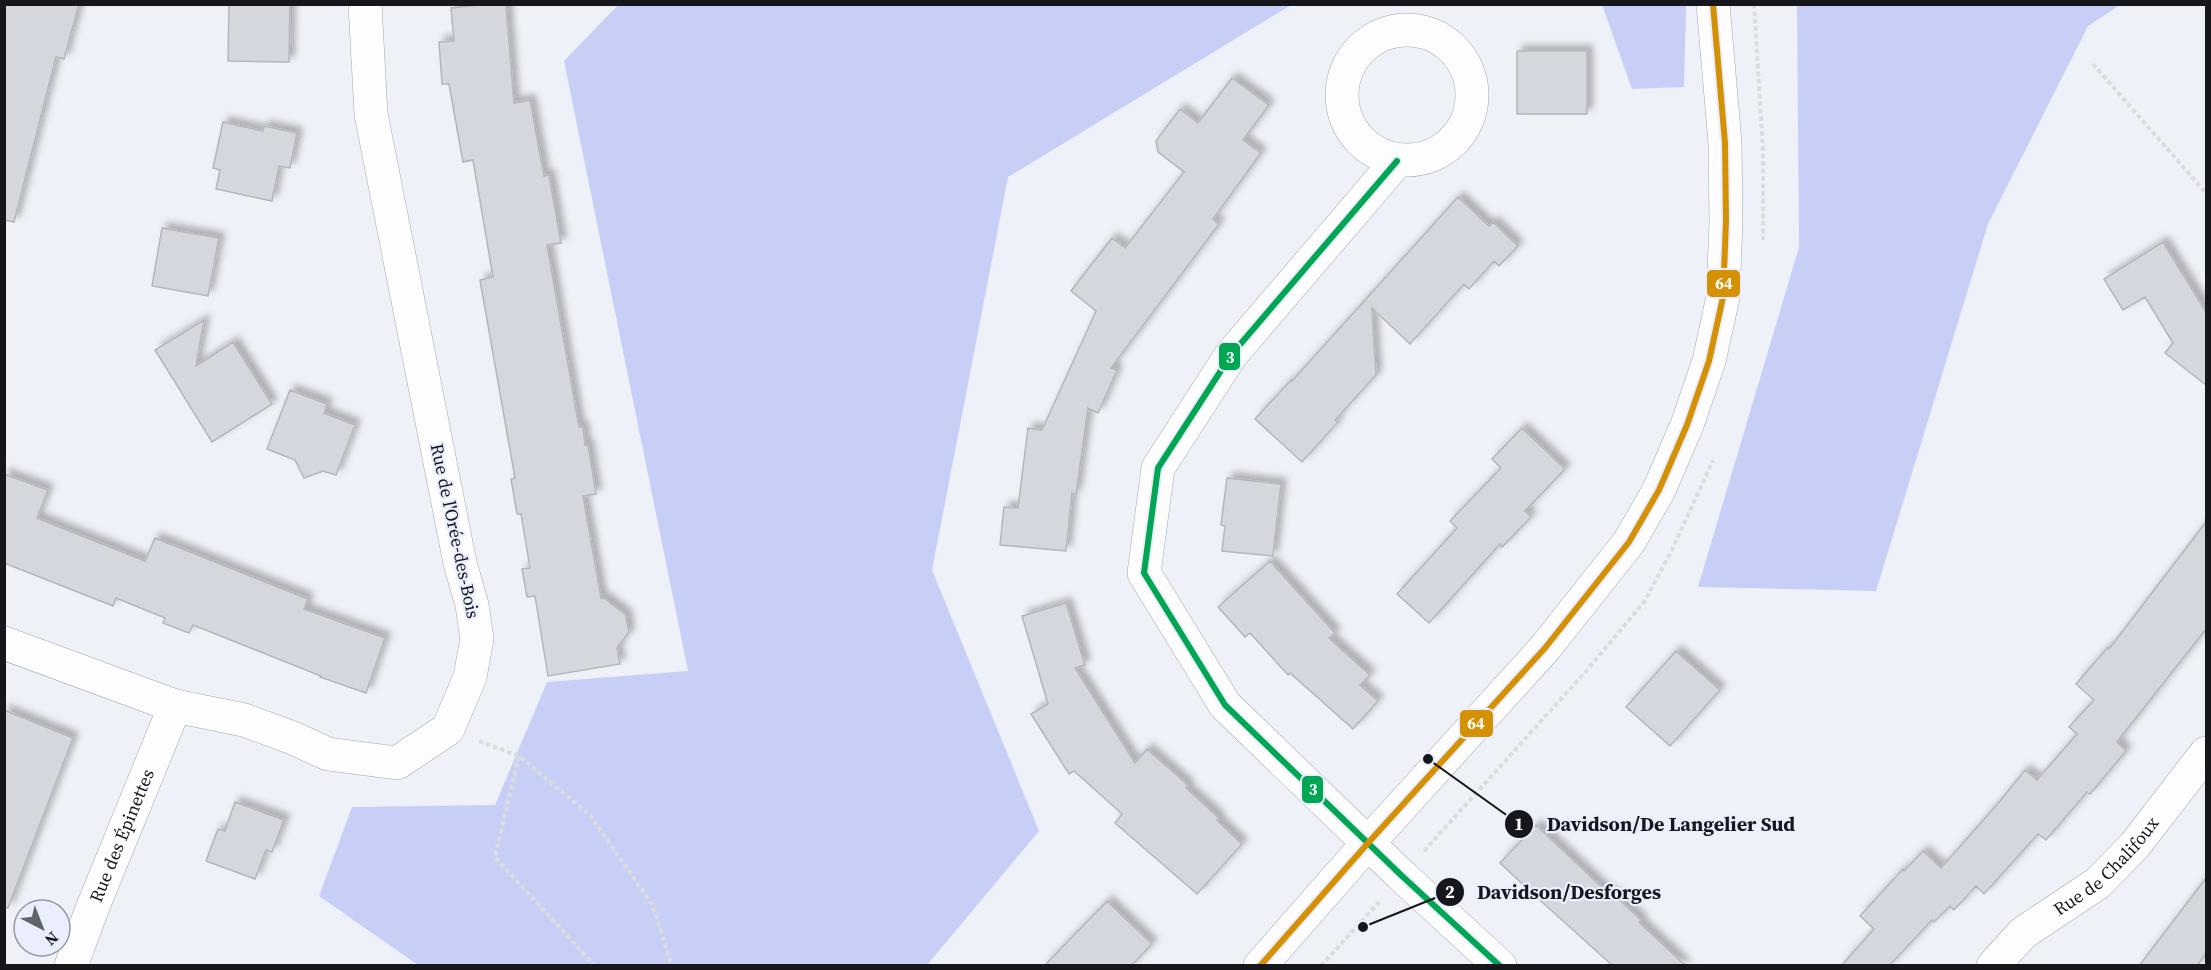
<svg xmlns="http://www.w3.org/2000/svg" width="2211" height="970" font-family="'Source Serif 4',serif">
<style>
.forest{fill:#c7cff7}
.building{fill:#d5d7de;stroke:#b4b6bc;stroke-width:1.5;filter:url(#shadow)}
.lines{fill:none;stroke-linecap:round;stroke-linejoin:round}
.minor-casing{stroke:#a5a7ae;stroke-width:34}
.path{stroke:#dbdcde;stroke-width:4;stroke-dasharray:4.5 3;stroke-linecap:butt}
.minor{stroke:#fdfdfe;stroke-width:33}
.bus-1-casing{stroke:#ebeffd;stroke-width:10}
.bus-2-casing{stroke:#ebeffd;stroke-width:10}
.bus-1{stroke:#00a651;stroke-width:6}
.bus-2{stroke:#d59104;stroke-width:6}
.labels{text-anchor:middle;stroke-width:4.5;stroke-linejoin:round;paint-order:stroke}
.street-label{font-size:18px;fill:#16171d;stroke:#ebeffd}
.leader{fill:none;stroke:#16171d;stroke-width:2}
.callout-dot{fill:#16171d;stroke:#ebeffd;stroke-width:2}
.mark-label{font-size:18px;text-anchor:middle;font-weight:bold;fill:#fff}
.callout-label{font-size:20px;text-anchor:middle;font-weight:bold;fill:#16171d;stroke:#ebeffd;stroke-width:4.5;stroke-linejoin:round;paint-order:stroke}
.line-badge{stroke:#ebeffd;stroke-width:2}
.badge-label{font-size:16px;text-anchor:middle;font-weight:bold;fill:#fff}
</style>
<defs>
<filter id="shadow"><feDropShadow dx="5.5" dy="-5.5" stdDeviation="3" flood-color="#0004"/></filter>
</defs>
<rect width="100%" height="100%" fill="#eff1f9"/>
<path class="forest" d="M 619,4 L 1291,5 L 1008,177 L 932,570 L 1039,831 L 927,965 L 418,965 L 319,896 L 352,807 L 495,805 L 547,682 L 688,671 L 564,61 Z
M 1602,5 L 1686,5 L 1684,87 L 1632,89 Z
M 1797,5 L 2120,5 L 2088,26 L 1988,224 L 1876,591 L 1698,587 L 1799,247 Z"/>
<path class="building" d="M 4,4 L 79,4 L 64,59 L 56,57 L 14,222 L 4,220 Z
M 229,4 L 290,4 L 289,62 L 228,61 Z
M 488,4 L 506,4 L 514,103 L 530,100 L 544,176 L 549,175 L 561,243 L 547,245 L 579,427 L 583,427 L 585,445 L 588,445 L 596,494 L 583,496 L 601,598 L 604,598 L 626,615 L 629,632 L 617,648 L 620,664 L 548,676 L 535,596 L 527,597 L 522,569 L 530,568 L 521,514 L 517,514 L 511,479 L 515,478 L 480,280 L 493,277 L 473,160 L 463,162 L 449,84 L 442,84 L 439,42 L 454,41 L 451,8 Z
M 1517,51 L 1587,51 L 1587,114 L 1517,114 Z
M 1232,78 L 1269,105 L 1243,140 L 1261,153 L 1213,219 L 1219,224 L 1111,368 L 1117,370 L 1098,413 L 1088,408 L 1076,494 L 1072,493 L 1066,551 L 1000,545 L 1004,507 L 1018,508 L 1028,428 L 1042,430 L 1096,311 L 1071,291 L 1112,238 L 1125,248 L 1184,172 L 1158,152 L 1156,141 L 1180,109 L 1198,123 Z
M 223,122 L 263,131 L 264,126 L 297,133 L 290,168 L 279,166 L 272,201 L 216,189 L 220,170 L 213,168 Z
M 1458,197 L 1489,226 L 1493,222 L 1518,246 L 1499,266 L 1494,261 L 1469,289 L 1464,284 L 1410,344 L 1372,308 L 1376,375 L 1335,420 L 1338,422 L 1302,462 L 1255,419 L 1291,380 L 1292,381 Z
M 162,228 L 219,238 L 208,296 L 152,286 Z
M 2163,242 L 2206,312 L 2206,385 L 2165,353 L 2173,343 L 2145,297 L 2123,310 L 2104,279 Z
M 204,320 L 196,366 L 233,342 L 272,404 L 212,442 L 155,350 Z
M 290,390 L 327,404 L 324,413 L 355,425 L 336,475 L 323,471 L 304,478 L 295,460 L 267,449 Z
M 1522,428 L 1565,469 L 1525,511 L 1531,517 L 1502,547 L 1500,544 L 1429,623 L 1397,594 L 1457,528 L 1450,521 L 1501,468 L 1492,459 Z
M 4,474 L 48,490 L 37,518 L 145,561 L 155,538 L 308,599 L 304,609 L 385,638 L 366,693 L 320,677 L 321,676 L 193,625 L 189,633 L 163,623 L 165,618 L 116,598 L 113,606 L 4,563 Z
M 1227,478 L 1281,484 L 1273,556 L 1222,551 L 1225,526 L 1221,525 Z
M 2206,522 L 2206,629 L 2117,742 L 2126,751 L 2090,794 L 2087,792 L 2046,840 L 2038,834 L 1984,894 L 1976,886 L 1954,910 L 1950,906 L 1934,922 L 1932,920 L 1889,966 L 1841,966 L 1874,929 L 1860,916 L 1903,869 L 1904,871 L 1923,851 L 1941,868 L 2000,801 L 2025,770 L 2037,780 L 2077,734 L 2069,727 L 2094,700 L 2076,684 L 2108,647 L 2109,649 Z
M 1270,561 L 1335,633 L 1329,638 L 1370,675 L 1360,685 L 1378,701 L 1353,729 L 1290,673 L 1288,675 L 1250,633 L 1245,637 L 1218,607 Z
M 1066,603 L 1085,665 L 1075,668 L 1135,763 L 1147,749 L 1188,785 L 1186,788 L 1219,818 L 1217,820 L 1242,844 L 1197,894 L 1115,823 L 1122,814 L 1074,771 L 1069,774 L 1031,714 L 1048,704 L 1022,616 Z
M 1676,651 L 1720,690 L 1670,746 L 1626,707 Z
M 4,710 L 73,738 L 8,908 L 4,907 Z
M 235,802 L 284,820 L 272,852 L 266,850 L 255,879 L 206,861 L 218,829 L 225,831 Z
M 1536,825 L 1608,893 L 1610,891 L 1641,920 L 1639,922 L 1686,966 L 1613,966 L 1532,893 L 1500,863 Z
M 2206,878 L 2206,953 L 2197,966 L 2139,966 Z
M 1107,901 L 1152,944 L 1131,966 L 1044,966 Z"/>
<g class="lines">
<g class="minor-casing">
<g id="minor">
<circle cx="1407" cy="95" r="65"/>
<path d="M 1397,161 L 1231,355 L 1158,468 L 1144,573 L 1225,705 L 1402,876 L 1500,966"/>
<path d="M 4,643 L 175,706 L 244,720 L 293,738 L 328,754 L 397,763 L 448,729 L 470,677 L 477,639 L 472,605 L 460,563 L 371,114 L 365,4"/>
<path id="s1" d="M 71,966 L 92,909 L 175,706"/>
<path d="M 1260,966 L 1368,843 L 1545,648 L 1629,542 L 1659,490 L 1687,425 L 1709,361 L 1723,297 L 1726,221 L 1725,143 L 1713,4"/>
<path id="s2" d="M 1993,966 L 2023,933 L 2098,883 L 2135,845 L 2206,753"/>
</g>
</g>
<path class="path" d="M 1754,4 L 1763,150 L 1763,240
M 2093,64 L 2206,193
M 479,741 L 519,756 L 590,815 L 653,906 L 672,966
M 519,756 L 495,857 L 595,966
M 1424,851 L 1588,669 L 1644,602 L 1672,550 L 1713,460
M 1321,966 L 1379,902"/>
<use href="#minor" class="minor"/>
<g class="bus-1-casing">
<path id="bus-1" d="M 1397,161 L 1231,355 L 1158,468 L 1144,573 L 1225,705 L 1402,876 L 1500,966"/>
</g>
<g class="bus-2-casing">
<path id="bus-2" d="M 1260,966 L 1368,843 L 1545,648 L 1629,542 L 1659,490 L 1687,425 L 1709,361 L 1723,297 L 1726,221 L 1725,143 L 1713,4"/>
</g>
<use href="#bus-1" class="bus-1"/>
<use href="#bus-2" class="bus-2"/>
</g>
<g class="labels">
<g class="street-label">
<text transform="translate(455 531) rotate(78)" y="6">Rue de l'Orée-des-Bois</text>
<text dy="6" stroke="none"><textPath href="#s1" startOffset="140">Rue des Épinettes</textPath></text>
<text dy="6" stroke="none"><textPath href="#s2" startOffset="152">Rue de Chalifoux</textPath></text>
</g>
</g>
<path class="leader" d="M1428 759L1519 824M1363 927L1450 892"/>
<g class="callout-dot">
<circle cx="1428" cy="759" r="6"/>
<circle cx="1363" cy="927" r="6"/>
<circle cx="1519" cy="824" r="15"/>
<circle cx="1450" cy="892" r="15"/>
</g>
<g class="mark-label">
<text x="1519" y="830">1</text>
<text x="1450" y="898">2</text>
</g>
<g class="callout-label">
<text x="1671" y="831">Davidson/De Langelier Sud</text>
<text x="1569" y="899">Davidson/Desforges</text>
</g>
<g class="line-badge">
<rect x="1706" y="269" width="35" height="29" rx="6" fill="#d59104"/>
<rect x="1218" y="342" width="23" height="29" rx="6" fill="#00a651"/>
<rect x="1459" y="709" width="35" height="29" rx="6" fill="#d59104"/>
<rect x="1301" y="775" width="23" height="29" rx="6" fill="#00a651"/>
</g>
<g class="badge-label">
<text x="1724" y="289">64</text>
<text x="1230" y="363">3</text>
<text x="1476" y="729">64</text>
<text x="1313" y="795">3</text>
</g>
<rect width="2211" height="970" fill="none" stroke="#16171d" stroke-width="12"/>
<g transform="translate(42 928) rotate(138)"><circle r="28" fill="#ebeffd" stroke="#9699a3" stroke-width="1.5"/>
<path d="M0-4.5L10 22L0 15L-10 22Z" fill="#62636a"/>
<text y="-9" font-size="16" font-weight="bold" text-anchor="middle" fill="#16171d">N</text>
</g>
</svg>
